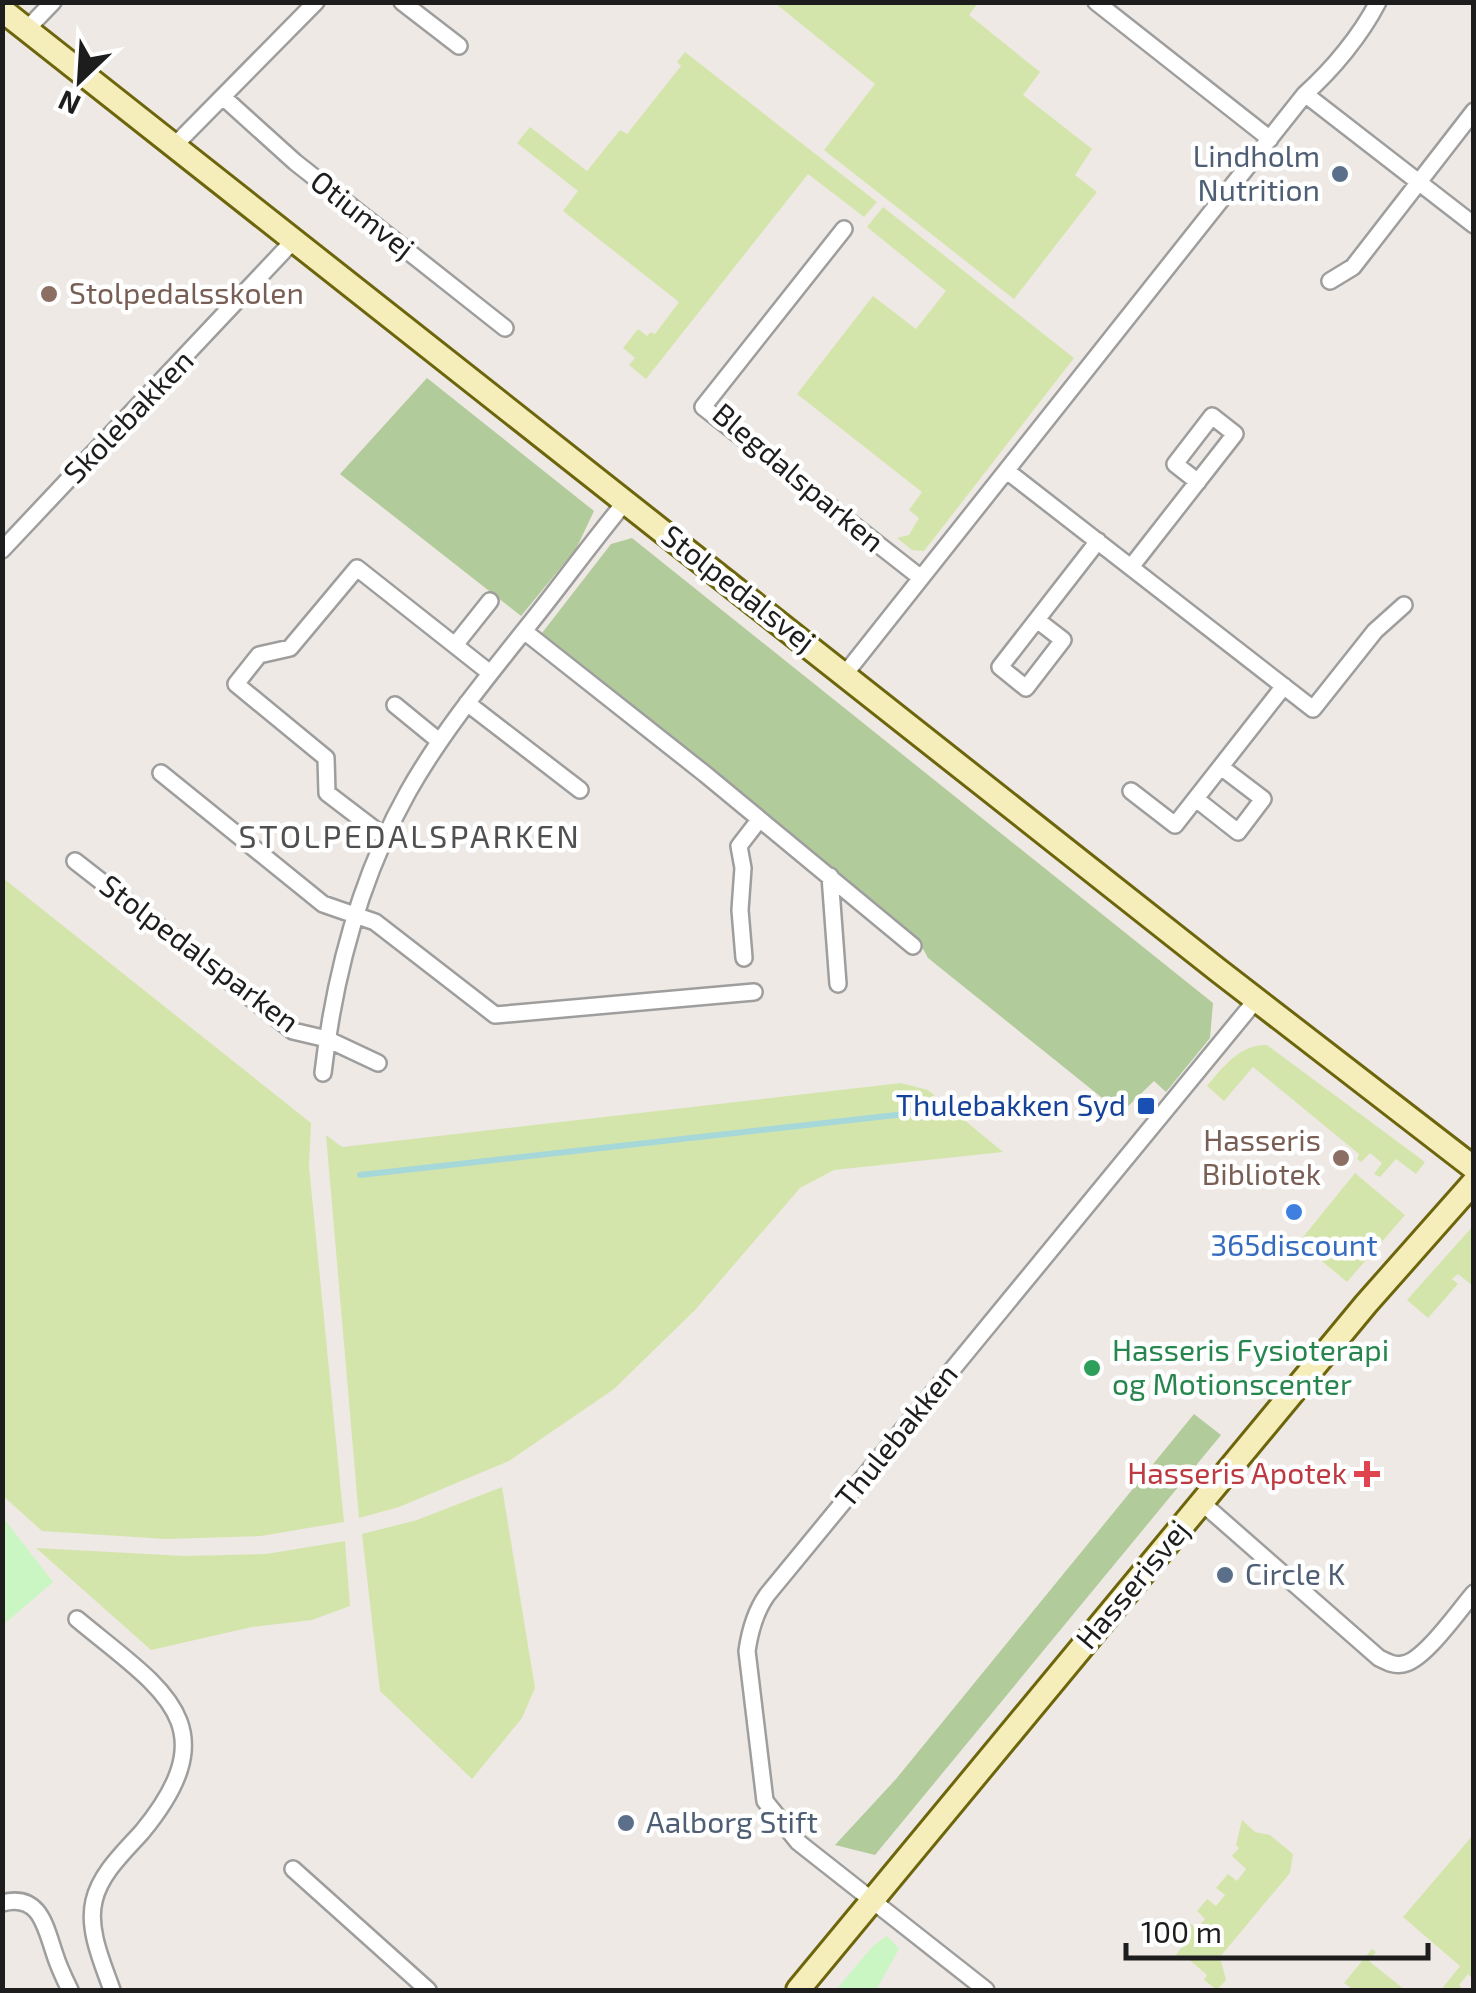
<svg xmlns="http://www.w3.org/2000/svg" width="1476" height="1993" font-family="'Exo 2',sans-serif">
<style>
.grass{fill:#d4e5ac}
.forest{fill:#b2cb9b}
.park{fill:#c9f6c3}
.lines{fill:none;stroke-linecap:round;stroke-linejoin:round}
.stream{stroke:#a7d8d9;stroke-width:6}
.street-casing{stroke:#9e9e9e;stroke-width:20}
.secondary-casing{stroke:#6d650b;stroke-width:28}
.street{stroke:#fff;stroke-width:15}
.secondary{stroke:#f5edba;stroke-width:22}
.service-dot{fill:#5c6f8a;stroke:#fff;stroke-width:4}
.education-dot{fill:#8d6e63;stroke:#fff;stroke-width:4}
.transit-dot{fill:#1a4fb4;stroke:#fff;stroke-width:4}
.shop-dot{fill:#3f7fe0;stroke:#fff;stroke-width:4}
.leisure-dot{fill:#2e9e5b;stroke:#fff;stroke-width:4}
.health-dot{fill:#e0444e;stroke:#fff;stroke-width:4}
.labels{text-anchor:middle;stroke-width:9;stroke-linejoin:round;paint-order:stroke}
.service-label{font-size:30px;fill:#4e5e75;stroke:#fff;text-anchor:start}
.street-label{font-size:30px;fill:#1d1d1d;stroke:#fff}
.education-label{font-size:30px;fill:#785e54;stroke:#fff;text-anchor:start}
.transit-label{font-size:30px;fill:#164399;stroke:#fff;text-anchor:end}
.shop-label{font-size:30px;fill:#366cbe;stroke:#fff}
.leisure-label{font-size:30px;fill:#27864d;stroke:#fff;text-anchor:start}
.health-label{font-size:30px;fill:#be3a42;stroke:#fff;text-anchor:end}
.neighbourhood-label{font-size:32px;letter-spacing:2.5px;fill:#505050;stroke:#fff}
</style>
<rect width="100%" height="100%" fill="#eee9e4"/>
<path class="grass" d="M 775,3 L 978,3 L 969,15 L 1040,72 L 1023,95 L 1092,149 L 1075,175 L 1097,192 L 1014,299 L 824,150 L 875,84 Z
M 685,52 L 877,202 L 864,217 L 808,174 L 646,379 L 629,365 L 635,358 L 623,348 L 638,329 L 647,336 L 651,332 L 655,334 L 679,302 L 563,211 L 578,191 L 517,143 L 530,127 L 587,171 L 620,130 L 627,134 L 681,66 L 677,62 Z
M 883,207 L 1074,358 L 924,551 L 912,550 L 897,538 L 909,535 L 919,518 L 909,510 L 922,492 L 797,394 L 873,296 L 916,329 L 946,291 L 867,227 Z
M 3,878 L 311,1123 L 309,1166 L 344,1522 L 261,1536 L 166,1539 L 42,1531 L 3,1496 Z
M 1267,1045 L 1425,1162 L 1416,1174 L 1396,1159 L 1380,1177 L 1374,1174 L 1382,1163 L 1370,1153 L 1361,1162 L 1357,1159 L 1359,1154 L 1253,1067 L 1224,1101 L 1207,1086 C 1223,1067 1240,1044 1267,1045 Z
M 901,1083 L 928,1090 L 1003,1152 L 834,1170 L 800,1188 L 695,1310 L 614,1389 L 509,1461 L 399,1507 L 359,1518 L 326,1135 L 342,1147 Z
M 1355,1173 L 1405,1215 L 1347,1282 L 1299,1242 Z
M 1473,1226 L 1473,1286 L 1458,1274 L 1452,1279 L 1458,1284 L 1428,1318 L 1407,1300 Z
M 502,1487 L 535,1688 L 522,1718 L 472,1779 L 380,1691 L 362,1534 L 417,1520 Z
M 345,1541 L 350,1606 L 312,1620 L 252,1627 L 151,1650 L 36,1548 L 185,1556 L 266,1554 Z
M 1242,1820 L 1255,1832 L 1270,1835 L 1293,1854 L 1290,1873 L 1220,1957 L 1226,1980 L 1217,1990 L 1204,1980 L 1207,1975 L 1186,1957 L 1182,1961 L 1175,1956 L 1185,1943 L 1177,1935 L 1188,1922 L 1197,1929 L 1205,1919 L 1197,1911 L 1207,1899 L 1216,1906 L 1225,1895 L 1216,1888 L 1228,1874 L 1237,1881 L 1246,1869 L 1232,1856 L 1239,1848 L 1236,1845 Z
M 1473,1835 L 1473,1979 L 1468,1974 L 1459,1985 L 1464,1990 L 1441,1990 L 1460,1966 L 1403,1917 Z
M 1372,1949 L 1376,1952 L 1369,1961 L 1405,1990 L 1354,1990 L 1344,1983 Z"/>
<path class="forest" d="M 427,378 L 594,511 L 576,549 L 521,616 L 340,474 Z
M 632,538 L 1213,1003 L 1210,1038 L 1166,1092 L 1154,1081 L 1121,1113 L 928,958 L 916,936 L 542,633 L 611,544 Z
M 1194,1414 L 1221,1435 L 875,1855 L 835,1845 L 896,1779 Z"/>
<path class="park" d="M 2,1516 L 53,1582 L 3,1625 L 2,1625 Z
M 887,1936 L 899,1949 L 876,1990 L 836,1990 L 873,1946 Z"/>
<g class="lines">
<path class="stream" d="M 360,1175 L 905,1114 L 926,1101"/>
<g class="street-casing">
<path id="street" d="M 402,2 L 459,46
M 1096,2 L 1270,139
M 27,29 L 53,2
M 1305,94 C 1333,69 1361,35 1378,2
M 223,97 L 295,162 L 505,328
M 175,145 L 316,2
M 844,229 L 703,407 L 921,578
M 1330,281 L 1353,267 L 1474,111
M 1007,471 L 1313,709 L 1375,631 L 1404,605
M 2,550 L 295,239
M 1131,567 L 1235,434 L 1212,416 L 1175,464 L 1198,482
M 1037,620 L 1063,640 L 1026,688 L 1000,667 L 1098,541
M 524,631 L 705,774 L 913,946
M 455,645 L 490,601
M 845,674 L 1305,94 L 1474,225
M 467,703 L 580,790
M 395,705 L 439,741
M 161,773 L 323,904 L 375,922 L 495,1015 L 754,992
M 1131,791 L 1175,825 L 1284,686
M 1196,799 L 1238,832 L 1263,799 L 1221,767
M 386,838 L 327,793 L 326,758 L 236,684 L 259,655 L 290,648 L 357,568 L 490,673
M 75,861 L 293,1031 L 327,1039 L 378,1063
M 830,876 L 838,984
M 744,958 L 740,910 L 743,868 L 739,846 L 759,820
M 323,1073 C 334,977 360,878 408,792 C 442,732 485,680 528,626 C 561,585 592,542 626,501
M 1201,1502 L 1379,1658 C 1387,1662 1394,1666 1403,1664 C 1424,1661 1459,1610 1474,1593
M 77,1619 C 161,1689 231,1724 142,1832 C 124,1852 100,1874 94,1901 C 87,1930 103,1964 112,1990
M 293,1869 L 428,1990
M 2,1903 C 39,1893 45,1925 54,1952 C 58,1965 64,1978 70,1990
M 986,1990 L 798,1842 L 765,1801 L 747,1651 C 750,1630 755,1612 767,1595 L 1256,1000"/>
</g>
<g class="secondary-casing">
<path id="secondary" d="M 2,10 L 1219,971 L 1474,1168
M 798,1990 L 1366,1304 L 1474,1182"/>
</g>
<use href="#street" class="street"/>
<use href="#secondary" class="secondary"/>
</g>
<g class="service-dot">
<circle cx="1340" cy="174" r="10"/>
<circle cx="1225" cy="1575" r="10"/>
<circle cx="626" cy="1823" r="10"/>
</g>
<g class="education-dot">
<circle cx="49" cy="294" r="10"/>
<circle cx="1341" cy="1158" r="10"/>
</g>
<rect class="transit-dot" x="1136" y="1096" width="20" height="20" rx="5"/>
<circle class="shop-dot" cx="1294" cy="1212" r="10"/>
<circle class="leisure-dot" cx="1092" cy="1368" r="10"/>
<path class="health-dot" d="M1362 1459h10v10h10v10h-10v10h-10v-10h-10v-10h10z"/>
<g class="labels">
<g class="service-label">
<text x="1320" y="167" text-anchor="end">Lindholm<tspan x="1320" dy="34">Nutrition</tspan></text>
<text x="1245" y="1585">Circle K</text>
<text x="646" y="1833">Aalborg Stift</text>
</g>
<g class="street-label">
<text transform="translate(362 215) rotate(38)" y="10">Otiumvej</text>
<text transform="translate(129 417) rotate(-46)" y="10">Skolebakken</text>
<text transform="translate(798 478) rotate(40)" y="10">Blegdalsparken</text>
<text transform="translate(738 589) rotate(38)" y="10">Stolpedalsvej</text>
<text transform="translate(199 954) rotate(37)" y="10">Stolpedalsparken</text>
<text transform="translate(897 1436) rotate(-51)" y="10">Thulebakken</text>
<text transform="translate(1133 1585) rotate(-50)" y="10">Hasserisvej</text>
</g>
<g class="education-label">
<text x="69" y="304">Stolpedalsskolen</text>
<text x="1321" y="1151" text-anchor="end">Hasseris<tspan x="1321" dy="34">Bibliotek</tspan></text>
</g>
<g class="transit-label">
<text x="1126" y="1116">Thulebakken Syd</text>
</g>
<g class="shop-label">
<text x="1294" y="1256">365discount</text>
</g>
<g class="leisure-label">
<text x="1112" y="1361">Hasseris Fysioterapi<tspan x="1112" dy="34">og Motionscenter</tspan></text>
</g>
<g class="health-label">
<text x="1347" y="1484">Hasseris Apotek</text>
</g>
<g class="neighbourhood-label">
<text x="410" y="848">STOLPEDALSPARKEN</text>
</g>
</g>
<rect width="1476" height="1993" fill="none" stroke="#1d1d1d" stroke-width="10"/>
<g transform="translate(80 80) rotate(205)" stroke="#ffffff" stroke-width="8" paint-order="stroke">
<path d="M0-8L18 38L0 25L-18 38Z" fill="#1d1d1d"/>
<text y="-15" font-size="28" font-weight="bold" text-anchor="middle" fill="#1d1d1d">N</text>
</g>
<path d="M1126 1943v15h302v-15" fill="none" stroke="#1d1d1d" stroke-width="5"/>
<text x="1141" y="1943" font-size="30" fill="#1d1d1d" stroke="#ffffff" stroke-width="8" paint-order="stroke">100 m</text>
</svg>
